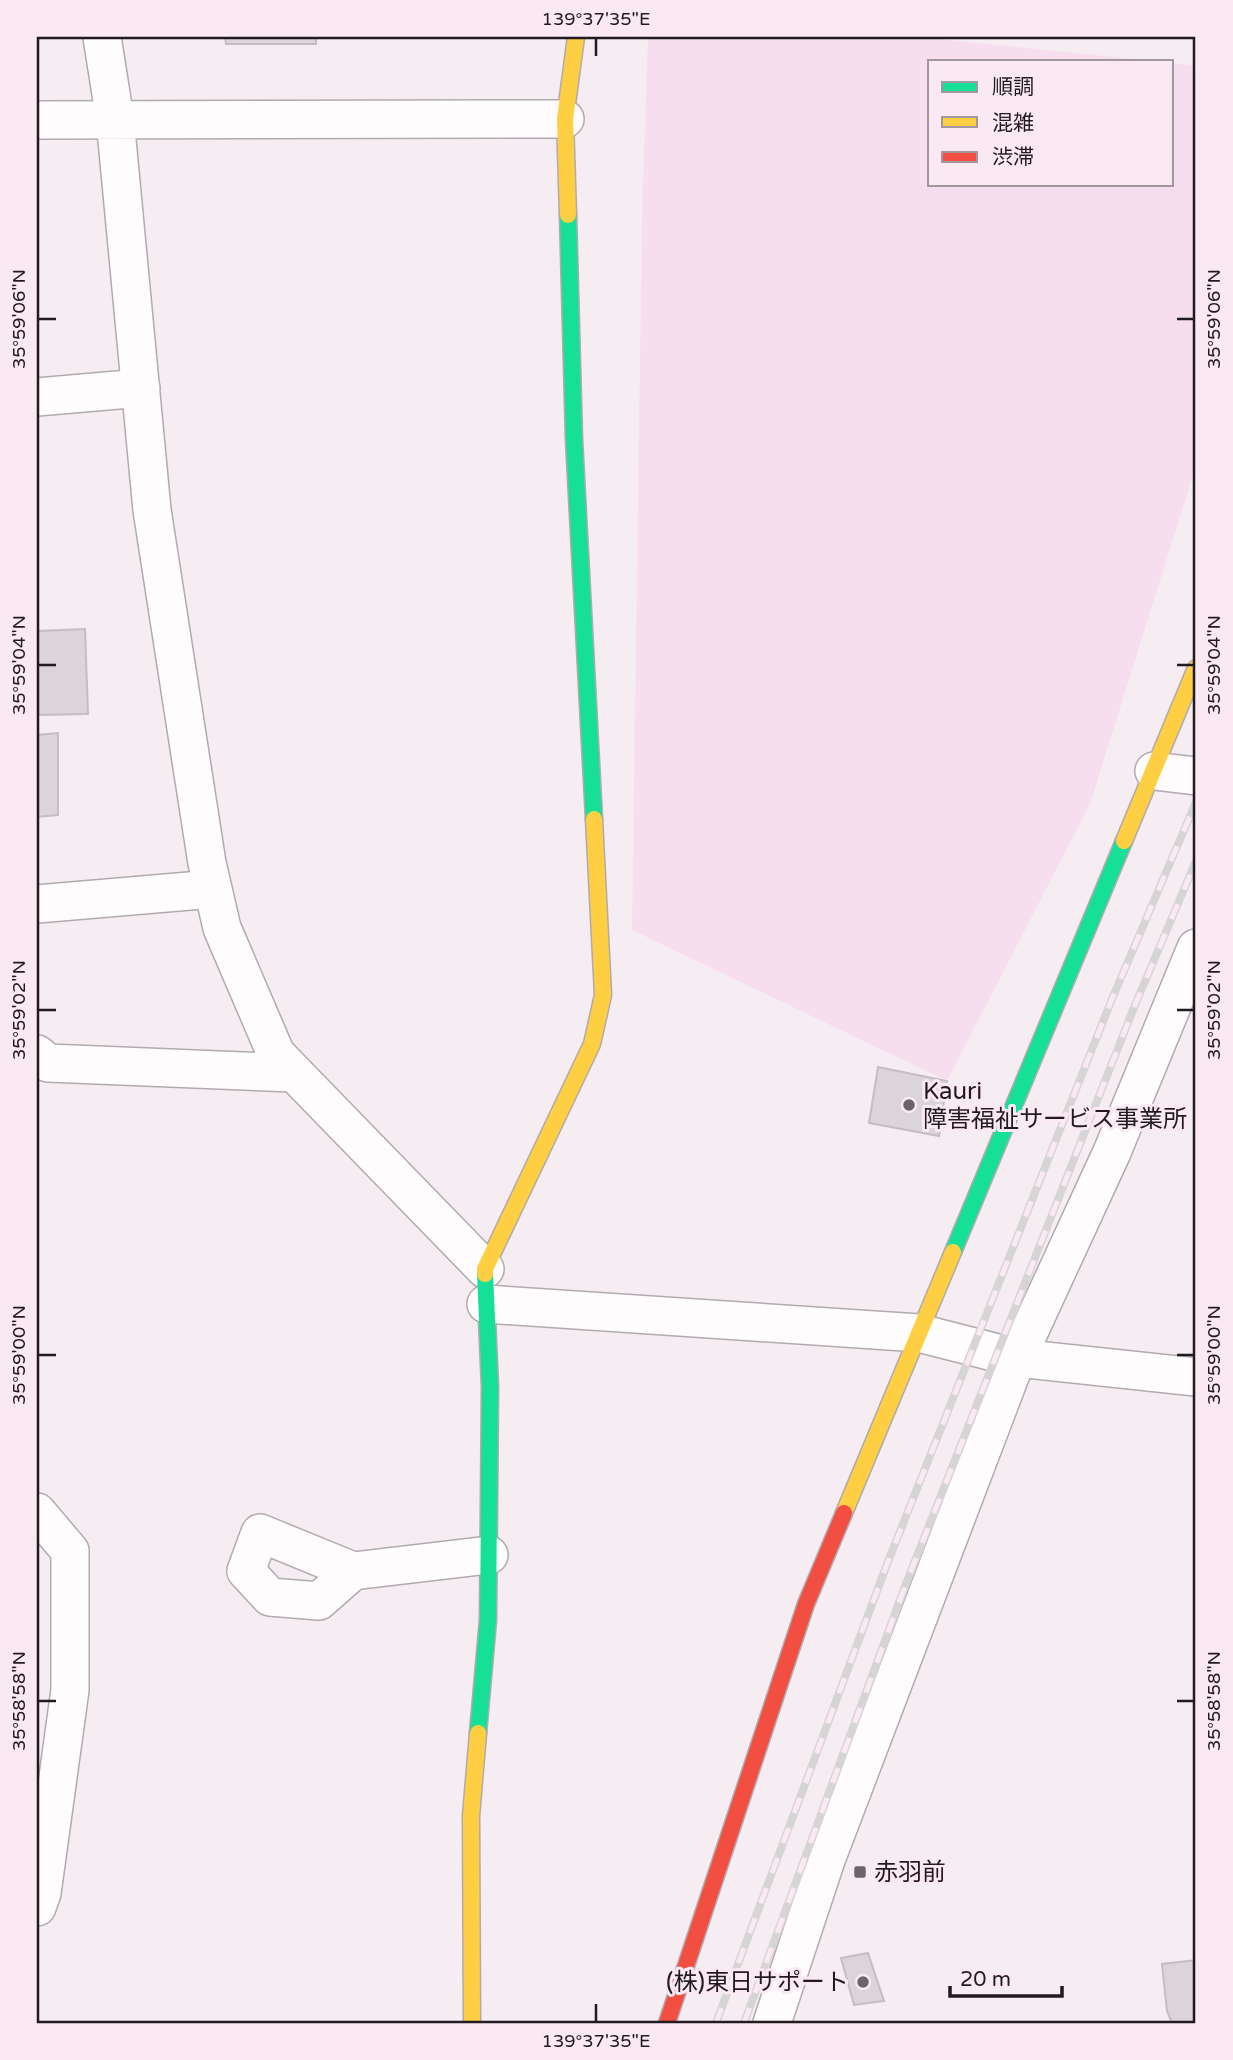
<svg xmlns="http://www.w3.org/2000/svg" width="1233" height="2060" font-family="'Varela Round','Noto Sans JP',sans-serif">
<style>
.green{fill:#f7deee}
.building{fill:#dbd4d8;stroke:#c4bdc2;stroke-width:2}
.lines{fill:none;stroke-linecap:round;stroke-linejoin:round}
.street-casing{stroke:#b1aaae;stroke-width:40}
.fast-casing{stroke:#b1aaae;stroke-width:19}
.slow-casing{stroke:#b1aaae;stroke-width:19}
.jam-casing{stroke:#b1aaae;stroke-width:19}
.street{stroke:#fefcfd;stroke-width:37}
.fast{stroke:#16e098;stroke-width:16}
.slow{stroke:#ffcf43;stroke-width:16}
.jam{stroke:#f24e42;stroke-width:16}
.rail-casing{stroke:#d7d4d6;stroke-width:8}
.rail{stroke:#fae9f3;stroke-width:5;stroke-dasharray:16;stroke-linecap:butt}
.ticks{fill:none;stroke:#211b1f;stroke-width:2.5}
.poi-dot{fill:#6c6469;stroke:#fae9f3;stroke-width:2.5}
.labels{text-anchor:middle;stroke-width:6;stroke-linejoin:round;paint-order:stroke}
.poi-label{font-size:24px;fill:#211b1f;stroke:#fae9f3;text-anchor:start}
.neatline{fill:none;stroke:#211b1f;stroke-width:2.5}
.ticks-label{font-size:18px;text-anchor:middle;fill:#211b1f}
</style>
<rect width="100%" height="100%" fill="#f6edf2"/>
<path class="green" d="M 648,37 L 919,37 L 1154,61 L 930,61 L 930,184 L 1172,184 L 1172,63 L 1196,66 L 1196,466 L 1090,804 L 947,1081 L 632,930 L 642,216 Z"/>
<path class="building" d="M 225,37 L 316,37 L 316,44 L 226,44 Z
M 85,629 L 88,714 L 37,715 L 37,631 Z
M 58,733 L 58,815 L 37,817 L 37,735 Z
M 878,1067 L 947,1081 L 939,1136 L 869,1123 Z
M 868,1953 L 884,2001 L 854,2005 L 841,1958 Z
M 1196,1960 L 1196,2023 L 1172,2023 L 1167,2011 L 1162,1964 Z"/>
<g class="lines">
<g class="street-casing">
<path id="street" d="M 102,37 L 115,119 L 152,510 L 207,863 L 222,928 L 276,1054 L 485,1269
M 37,120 L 565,119
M 37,397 L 141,388
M 1154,771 L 1196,776
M 37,904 L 213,889
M 37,1054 L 48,1063 L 294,1073
M 486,1304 L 919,1333 L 1017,1358 L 1196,1377
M 37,1512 L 70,1551 L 70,1690 L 42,1893 L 37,1907
M 353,1571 L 260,1533 L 246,1571 L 270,1597 L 319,1601 L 353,1571 L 489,1555
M 772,2023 L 826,1860 L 1017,1358 L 1112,1152 L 1196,948"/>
</g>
<g class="fast-casing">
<path id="fast" d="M 568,215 L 574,439 L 594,819
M 953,1252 L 1124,841
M 478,1733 L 488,1620 L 490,1387 L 485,1274"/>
</g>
<g class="slow-casing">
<path id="slow" d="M 568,215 L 565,119 L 576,37
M 1124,841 L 1196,668
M 485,1274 L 485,1269 L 592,1044 L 603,995 L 594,819
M 844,1513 L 953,1252
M 472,2023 L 471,1816 L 478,1733"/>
</g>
<g class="jam-casing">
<path id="jam" d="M 667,2023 L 806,1604 L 844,1513"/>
</g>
<use href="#street" class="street"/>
<use href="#fast" class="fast"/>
<use href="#slow" class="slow"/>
<use href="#jam" class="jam"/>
<g class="rail-casing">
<path id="rail" d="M 716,2023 L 889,1559 L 1112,999 L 1196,802
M 744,2023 L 907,1581 L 1135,1005 L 1196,861"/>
</g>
<use href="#rail" class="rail"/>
</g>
<path class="ticks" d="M 596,38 L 596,56M 38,319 L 56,319M 1177,319 L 1194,319M 38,665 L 56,665M 1177,665 L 1194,665M 38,1010 L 56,1010M 1177,1010 L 1194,1010M 38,1355 L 56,1355M 1177,1355 L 1194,1355M 38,1701 L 56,1701M 1177,1701 L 1194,1701M 596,2004 L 596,2022"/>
<g class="poi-dot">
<circle cx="909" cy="1105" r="7"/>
<rect x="853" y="1865" width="14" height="14" rx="3.5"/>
<circle cx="863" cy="1982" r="7"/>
</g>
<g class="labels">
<g class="poi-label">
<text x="923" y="1099">Kauri<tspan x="923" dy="28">障害福祉サービス事業所</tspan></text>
<text x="874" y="1880">赤羽前</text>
<text x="849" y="1990" text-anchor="end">(株)東日サポート</text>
</g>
</g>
<rect width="1233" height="2060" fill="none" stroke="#fae9f3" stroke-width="77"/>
<rect x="928" y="60" width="245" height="126" fill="#fae9f3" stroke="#a3979e" stroke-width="2"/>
<rect x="942" y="82" width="35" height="10" fill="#16e098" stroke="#a3979e" stroke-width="2"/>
<text x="992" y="94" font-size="21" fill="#211b1f">順調</text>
<rect x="942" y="117" width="35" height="10" fill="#ffcf43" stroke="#a3979e" stroke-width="2"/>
<text x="992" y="130" font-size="21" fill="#211b1f">混雑</text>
<rect x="942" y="152" width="35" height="10" fill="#f24e42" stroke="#a3979e" stroke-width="2"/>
<text x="992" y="164" font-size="21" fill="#211b1f">渋滞</text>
<path d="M950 1986v10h112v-10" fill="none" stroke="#211b1f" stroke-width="3.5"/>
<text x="960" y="1986" font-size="21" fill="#211b1f" stroke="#fae9f3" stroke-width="5" paint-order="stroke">20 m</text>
<rect x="38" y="38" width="1156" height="1984" class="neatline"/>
<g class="ticks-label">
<text x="596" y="25">139°37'35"E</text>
<text transform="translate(19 319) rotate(-90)" y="6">35°59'06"N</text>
<text transform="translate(1214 319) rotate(-90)" y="6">35°59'06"N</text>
<text transform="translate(19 665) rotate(-90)" y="6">35°59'04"N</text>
<text transform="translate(1214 665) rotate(-90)" y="6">35°59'04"N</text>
<text transform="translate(19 1010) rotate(-90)" y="6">35°59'02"N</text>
<text transform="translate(1214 1010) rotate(-90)" y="6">35°59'02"N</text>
<text transform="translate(19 1355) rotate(-90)" y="6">35°59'00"N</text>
<text transform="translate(1214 1355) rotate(-90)" y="6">35°59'00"N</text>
<text transform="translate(19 1701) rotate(-90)" y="6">35°58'58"N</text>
<text transform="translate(1214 1701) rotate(-90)" y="6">35°58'58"N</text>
<text x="596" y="2047">139°37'35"E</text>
</g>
</svg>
